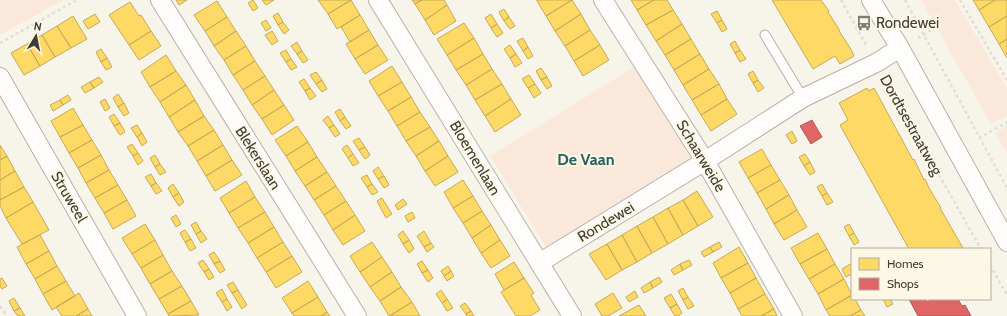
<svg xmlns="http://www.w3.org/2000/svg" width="1007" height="316" font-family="Cabin,sans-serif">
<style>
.green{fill:#fae9da}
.homes{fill:#ffd966;stroke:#c5aa58}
.shops{fill:#e06666;stroke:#b05a58}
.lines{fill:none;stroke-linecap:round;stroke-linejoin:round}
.lane-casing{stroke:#b4b2aa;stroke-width:11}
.street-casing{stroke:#b4b2aa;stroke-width:20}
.path{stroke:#deddda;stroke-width:2.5;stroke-dasharray:3 3;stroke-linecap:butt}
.lane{stroke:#fefdfc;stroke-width:9}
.street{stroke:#fefdfc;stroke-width:18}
.labels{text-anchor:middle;stroke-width:4;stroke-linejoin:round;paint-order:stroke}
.poi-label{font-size:15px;fill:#3f3d36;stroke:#fcf8e5;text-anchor:start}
.street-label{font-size:15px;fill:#3f3d36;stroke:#fcf8e5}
.neighbourhood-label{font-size:16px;font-weight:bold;fill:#266060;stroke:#fcf8e5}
</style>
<rect width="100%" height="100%" fill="#f7f4ea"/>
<path class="green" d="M 0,0 L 63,0 L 0,35 Z
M 921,0 L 955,0 L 1007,88 L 1007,116 L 991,124 Z
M 634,67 L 693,162 L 548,250 L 490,156 Z
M 1007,126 L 1007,153 L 995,133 Z"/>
<path class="homes" d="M 176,0 L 187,0 L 179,5 Z
M 253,0 L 258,8 L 253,11 L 248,3 Z
M 262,0 L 274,0 L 266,5 Z
M 318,0 L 351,0 L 328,14 Z
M 351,0 L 360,15 L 337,29 L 328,14 Z
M 412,0 L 422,0 L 415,4 Z
M 422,0 L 444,0 L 447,5 L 425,20 L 415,4 Z
M 537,0 L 572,0 L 546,16 L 537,1 Z
M 572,0 L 581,14 L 555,31 L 546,16 Z
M 631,0 L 654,0 L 637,10 Z
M 654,0 L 667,0 L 673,10 L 646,25 L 637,10 Z
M 772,0 L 821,0 L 829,11 L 828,12 L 840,31 L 839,31 L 852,51 L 854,56 L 840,64 L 835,56 L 813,69 Z
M 973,0 L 995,0 L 979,10 Z
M 995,0 L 1007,0 L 1007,16 L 989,27 L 979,10 Z
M 217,1 L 227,17 L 205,31 L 194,15 Z
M 130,2 L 139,16 L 141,15 L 151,31 L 129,45 L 109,15 Z
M 447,5 L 456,21 L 434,35 L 425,20 Z
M 504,9 L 509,17 L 504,21 L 499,12 Z
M 673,10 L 682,24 L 656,41 L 646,25 Z
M 717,11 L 722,20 L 717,23 L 711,14 Z
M 278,13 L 283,22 L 278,25 L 273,16 Z
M 95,14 L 100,22 L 88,29 L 83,21 Z
M 491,14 L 497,24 L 491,28 L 485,18 Z
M 581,14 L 590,30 L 565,46 L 555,31 Z
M 360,15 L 369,30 L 350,42 L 341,27 Z
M 73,16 L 87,39 L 71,48 L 57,26 Z
M 1007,16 L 1007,39 L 999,44 L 989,27 Z
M 227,17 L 236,31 L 214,46 L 205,31 Z
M 509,17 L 515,26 L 510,29 L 504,21 Z
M 266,20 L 271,28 L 266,31 L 261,23 Z
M 722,20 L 727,29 L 722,32 L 717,23 Z
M 283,22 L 289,30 L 284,34 L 278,25 Z
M 464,23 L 474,38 L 447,55 L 437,39 Z
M 497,24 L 503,33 L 497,37 L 491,28 Z
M 682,24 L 691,39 L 665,55 L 656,41 Z
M 57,26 L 71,48 L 55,57 L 42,35 Z
M 369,30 L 378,45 L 355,59 L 346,44 Z
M 590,30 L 600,45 L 574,61 L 565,46 Z
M 151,31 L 161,46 L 139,60 L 129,45 Z
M 236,31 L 246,46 L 224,60 L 214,46 Z
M 272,31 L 278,41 L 272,45 L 265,35 Z
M 42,35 L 55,57 L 40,66 L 27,44 Z
M 474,38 L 483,54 L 456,70 L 447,55 Z
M 523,38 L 528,47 L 523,51 L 517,41 Z
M 691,39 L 700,54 L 674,70 L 665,55 Z
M 1007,39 L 1007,58 L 999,44 Z
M 735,41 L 740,50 L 735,53 L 730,44 Z
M 297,42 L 302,51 L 297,54 L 291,46 Z
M 27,44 L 40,66 L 24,75 L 11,53 Z
M 378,45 L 388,60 L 365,74 L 355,59 Z
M 510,45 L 516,54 L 510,58 L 504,49 Z
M 600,45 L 609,60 L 583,76 L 574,61 Z
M 246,46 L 255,61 L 233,75 L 224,60 Z
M 528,47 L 533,56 L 528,59 L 523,51 Z
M 101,49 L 107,58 L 101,62 L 96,52 Z
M 286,50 L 291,59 L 286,62 L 280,53 Z
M 740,50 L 746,59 L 740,62 L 735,53 Z
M 302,51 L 308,60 L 303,63 L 297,54 Z
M 483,54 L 492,69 L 466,85 L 456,70 Z
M 516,54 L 522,63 L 515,67 L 510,58 Z
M 700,54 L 709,69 L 683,85 L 674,70 Z
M 166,55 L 176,71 L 150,87 L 141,72 Z
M 107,58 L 112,67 L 106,70 L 101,62 Z
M 291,59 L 297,67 L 291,70 L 286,62 Z
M 255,61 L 265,76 L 243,90 L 233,75 Z
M 392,66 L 402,82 L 378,96 L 369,81 Z
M 541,68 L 547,77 L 541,80 L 536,71 Z
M 492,69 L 502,84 L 475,100 L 466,85 Z
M 709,69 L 719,84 L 692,100 L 683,85 Z
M 176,71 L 186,85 L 160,102 L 150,87 Z
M 753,71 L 758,80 L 753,83 L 748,74 Z
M 316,72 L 322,80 L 316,84 L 310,75 Z
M 529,75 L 535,84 L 528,88 L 522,79 Z
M 265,76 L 274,90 L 252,105 L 243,90 Z
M 99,77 L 103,82 L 94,88 L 90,82 Z
M 547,77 L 552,86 L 547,89 L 541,80 Z
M 304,79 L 310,88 L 305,91 L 299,82 Z
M 322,80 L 327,89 L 322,92 L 316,84 Z
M 758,80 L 764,88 L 758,92 L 753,83 Z
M 90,82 L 94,88 L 85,93 L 81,87 Z
M 402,82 L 411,97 L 388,111 L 378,96 Z
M 502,84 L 511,99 L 485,116 L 475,100 Z
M 535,84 L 541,93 L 534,98 L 528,88 Z
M 719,84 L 727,99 L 701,115 L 692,100 Z
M 186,85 L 195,100 L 169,117 L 160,102 Z
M 310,88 L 316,96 L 310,100 L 305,91 Z
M 867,88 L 869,91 L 874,88 L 913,160 L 914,159 L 924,180 L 925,179 L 929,188 L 941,208 L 940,208 L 963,248 L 962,249 L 909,249 L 840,125 L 848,120 L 839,103 Z
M 274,90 L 284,105 L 262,119 L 252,105 Z
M 118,94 L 124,103 L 118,107 L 113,98 Z
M 68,95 L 71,100 L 63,105 L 60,100 Z
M 411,97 L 420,112 L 397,126 L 388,111 Z
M 105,99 L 110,108 L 105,111 L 100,102 Z
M 511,99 L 521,115 L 495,132 L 485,116 Z
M 727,99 L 737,114 L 711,131 L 701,115 Z
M 60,100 L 63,105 L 53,111 L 50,105 Z
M 195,100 L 204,116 L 178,132 L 169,117 Z
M 124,103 L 129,113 L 124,116 L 118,107 Z
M 284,105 L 294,120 L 272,135 L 262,119 Z
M 73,108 L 83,125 L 60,137 L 51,121 Z
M 340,109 L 345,117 L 340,121 L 335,112 Z
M 420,112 L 430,127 L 406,141 L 397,126 Z
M 114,114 L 120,123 L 114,126 L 109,117 Z
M 204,116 L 214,130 L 188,146 L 178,132 Z
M 328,116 L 334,125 L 329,128 L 323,120 Z
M 345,117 L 351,126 L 346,129 L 340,121 Z
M 120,123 L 125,132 L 120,135 L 114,126 Z
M 83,125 L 92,140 L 69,153 L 60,137 Z
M 137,125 L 142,133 L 137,137 L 131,128 Z
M 334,125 L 340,134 L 335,137 L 329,128 Z
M 297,126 L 308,142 L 286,156 L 275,140 Z
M 430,127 L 439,141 L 416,156 L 406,141 Z
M 214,130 L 223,145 L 197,161 L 188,146 Z
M 792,131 L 797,141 L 792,144 L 786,135 Z
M 142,133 L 147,142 L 142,146 L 137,137 Z
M 359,138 L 365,147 L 359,150 L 353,141 Z
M 92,140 L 101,155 L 78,168 L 69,153 Z
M 439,141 L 448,156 L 425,171 L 416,156 Z
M 308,142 L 317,157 L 295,171 L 286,156 Z
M 132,144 L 138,153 L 133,156 L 127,147 Z
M 0,145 L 7,156 L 0,160 Z
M 223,145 L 232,160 L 206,176 L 197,161 Z
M 347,145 L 353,154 L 348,158 L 342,149 Z
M 365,147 L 370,155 L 365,159 L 359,150 Z
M 762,149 L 771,165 L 748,178 L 739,162 Z
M 138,153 L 143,161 L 138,165 L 133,156 Z
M 353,154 L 359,163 L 353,166 L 348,158 Z
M 805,154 L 810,162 L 804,166 L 799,157 Z
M 101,155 L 109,170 L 86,183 L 78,168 Z
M 155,155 L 160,164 L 155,167 L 150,158 Z
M 7,156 L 15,171 L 0,180 L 0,160 Z
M 448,156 L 458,172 L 435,186 L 425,171 Z
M 317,157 L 327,172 L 305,186 L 295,171 Z
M 232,160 L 242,175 L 215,191 L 206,176 Z
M 810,162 L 815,172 L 810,175 L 804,166 Z
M 160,164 L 166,172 L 160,175 L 155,167 Z
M 771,165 L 780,180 L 757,193 L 748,178 Z
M 378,167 L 384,176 L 378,179 L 373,171 Z
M 109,170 L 118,185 L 95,198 L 86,183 Z
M 15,171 L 24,187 L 0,200 L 0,180 Z
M 327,172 L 336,186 L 314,200 L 305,186 Z
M 151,174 L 156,183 L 151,186 L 145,177 Z
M 367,175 L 372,184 L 367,187 L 361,178 Z
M 384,176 L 389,185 L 384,188 L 378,179 Z
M 463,180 L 473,196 L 453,208 L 444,192 Z
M 780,180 L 789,195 L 766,209 L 757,193 Z
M 246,181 L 255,197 L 229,213 L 220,198 Z
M 156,183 L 162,191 L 156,194 L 151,186 Z
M 173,184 L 179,193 L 173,197 L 168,188 Z
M 372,184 L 378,192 L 372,195 L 367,187 Z
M 822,184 L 827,193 L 822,196 L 817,187 Z
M 118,185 L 127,200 L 104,213 L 95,198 Z
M 336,186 L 346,201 L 324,215 L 314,200 Z
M 24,187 L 33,202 L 6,218 L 0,206 L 0,200 Z
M 697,191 L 713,217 L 698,226 L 683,200 Z
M 179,193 L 184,202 L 179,206 L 173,197 Z
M 827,193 L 833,202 L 827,205 L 822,196 Z
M 789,195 L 797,210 L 774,224 L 766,209 Z
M 473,196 L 482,211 L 463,223 L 453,208 Z
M 255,197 L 265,212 L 238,228 L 229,213 Z
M 382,198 L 392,214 L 386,218 L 377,201 Z
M 403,199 L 407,204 L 398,210 L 395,205 Z
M 127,200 L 136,216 L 113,229 L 104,213 Z
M 683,200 L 698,226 L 683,235 L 668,208 Z
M 346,201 L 355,215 L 333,230 L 324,215 Z
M 33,202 L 49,230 L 22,244 L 6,218 Z
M 668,208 L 683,235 L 668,244 L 653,217 Z
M 797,210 L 807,227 L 784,240 L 774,224 Z
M 482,211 L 491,225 L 472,238 L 463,223 Z
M 265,212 L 274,227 L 248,243 L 238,228 Z
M 412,212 L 415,218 L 408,222 L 405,216 Z
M 176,215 L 181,224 L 176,227 L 171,218 Z
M 355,215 L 365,231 L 343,245 L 333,230 Z
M 653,217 L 668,244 L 652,253 L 637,226 Z
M 196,222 L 201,231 L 196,234 L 191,225 Z
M 145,224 L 155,240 L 132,254 L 122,238 Z
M 849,224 L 854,233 L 849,236 L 844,227 Z
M 491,225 L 500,240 L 481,253 L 472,238 Z
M 637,226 L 652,253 L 637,262 L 622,235 Z
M 274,227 L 283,242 L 257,258 L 248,243 Z
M 185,230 L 191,239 L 185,242 L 180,233 Z
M 201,231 L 207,239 L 201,243 L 196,234 Z
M 403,231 L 409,240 L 403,244 L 398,235 Z
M 424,231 L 431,243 L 424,247 L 417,236 Z
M 818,233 L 827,249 L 800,264 L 791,248 Z
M 854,233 L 859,242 L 854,245 L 849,236 Z
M 40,235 L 49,251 L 26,264 L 17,247 Z
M 622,235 L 637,262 L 622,270 L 607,244 Z
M 191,239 L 196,248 L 190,251 L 185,242 Z
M 155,240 L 163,255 L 141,268 L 132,254 Z
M 409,240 L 414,249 L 409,253 L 403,244 Z
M 500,240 L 510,256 L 491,268 L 481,253 Z
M 283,242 L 292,256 L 266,272 L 257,258 Z
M 372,242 L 382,257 L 360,272 L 350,256 Z
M 719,242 L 722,247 L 713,252 L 710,247 Z
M 431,243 L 434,247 L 427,252 L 424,247 Z
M 607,244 L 622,270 L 606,280 L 589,254 Z
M 710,247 L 713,252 L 704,257 L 701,252 Z
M 739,247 L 748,263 L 721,278 L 713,263 Z
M 827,249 L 835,264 L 809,279 L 800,264 Z
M 49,251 L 57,266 L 35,279 L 26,264 Z
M 214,252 L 220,261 L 214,264 L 209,255 Z
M 163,255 L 172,271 L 150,284 L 141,268 Z
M 292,256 L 302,272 L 276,288 L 266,272 Z
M 382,257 L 392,272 L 370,287 L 360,272 Z
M 203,260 L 209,269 L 204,272 L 198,263 Z
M 689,260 L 692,265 L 683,270 L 680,264 Z
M 220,261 L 225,270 L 220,273 L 214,264 Z
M 422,261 L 428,270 L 422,273 L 417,264 Z
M 514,262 L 524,278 L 504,290 L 495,274 Z
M 748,263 L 756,278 L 730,293 L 721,278 Z
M 852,263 L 852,274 L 846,277 L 842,269 Z
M 680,264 L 683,270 L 674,275 L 671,270 Z
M 835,264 L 844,279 L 818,294 L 809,279 Z
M 57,266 L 66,281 L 43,294 L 35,279 Z
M 448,266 L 451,271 L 444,276 L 441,271 Z
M 209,269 L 214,277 L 209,280 L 204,272 Z
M 428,270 L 433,278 L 428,282 L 422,273 Z
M 172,271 L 182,286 L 159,299 L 150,284 Z
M 451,271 L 454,276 L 447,281 L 444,276 Z
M 392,272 L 401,287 L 380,301 L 370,287 Z
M 659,277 L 662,282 L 653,288 L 650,282 Z
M 2,278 L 7,286 L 2,289 L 0,286 L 0,279 Z
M 524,278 L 534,293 L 531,295 L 540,310 L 530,316 L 516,316 L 501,292 Z
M 756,278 L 765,294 L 738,309 L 730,293 Z
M 844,279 L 852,295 L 826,310 L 818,294 Z
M 66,281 L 75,296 L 52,310 L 43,294 Z
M 308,281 L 318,297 L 292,313 L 282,298 Z
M 233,282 L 238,290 L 232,293 L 227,285 Z
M 650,282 L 653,288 L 644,293 L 641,288 Z
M 182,286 L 191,301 L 168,314 L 159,299 Z
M 401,287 L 412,302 L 389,316 L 380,301 Z
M 683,288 L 688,297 L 683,300 L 678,291 Z
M 222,289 L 227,299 L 222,302 L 216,293 Z
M 238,290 L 247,305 L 242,309 L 232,293 Z
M 441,290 L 447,299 L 442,303 L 436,294 Z
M 635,291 L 638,297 L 629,302 L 626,297 Z
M 79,293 L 88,309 L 76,316 L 62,316 L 56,307 Z
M 613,293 L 622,308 L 608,316 L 602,316 L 595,304 Z
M 671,294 L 677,304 L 670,308 L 664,298 Z
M 765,294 L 774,309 L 761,316 L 742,316 L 738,309 Z
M 852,295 L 852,299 L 855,299 L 861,310 L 850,316 L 830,316 L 826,310 Z
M 318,297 L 327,312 L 321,316 L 294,316 L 292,313 Z
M 688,297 L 694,306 L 688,309 L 683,300 Z
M 14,298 L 20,308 L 14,311 L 9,301 Z
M 227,299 L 232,307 L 227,311 L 222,302 Z
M 447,299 L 453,308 L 447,311 L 442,303 Z
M 883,299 L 890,299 L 893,304 L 887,307 Z
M 191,301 L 199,315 L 169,316 L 168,314 Z
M 412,302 L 420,316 L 390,316 Z
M 465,303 L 471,311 L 466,314 L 460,306 Z
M 677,304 L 682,313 L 678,316 L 675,316 L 670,308 Z
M 639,305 L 646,316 L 619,316 Z
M 20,308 L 25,316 L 18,316 L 14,311 Z
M 88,309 L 92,316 L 76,316 Z
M 774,309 L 777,316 L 761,316 Z
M 861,310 L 865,316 L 850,316 Z
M 471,311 L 474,316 L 467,316 L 466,314 Z
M 327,312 L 330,316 L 321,316 Z"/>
<path class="shops" d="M 812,120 L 822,137 L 811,144 L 800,126 Z
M 909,299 L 925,299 L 927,302 L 933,299 L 958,299 L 962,306 L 965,305 L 971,316 L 918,316 Z"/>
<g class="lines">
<g class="lane-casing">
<path id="lane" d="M 765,35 L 803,98"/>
</g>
<g class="street-casing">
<path id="street" d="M 160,0 L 357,316
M 378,0 L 572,316
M 603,0 L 705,161 L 793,316
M 871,0 L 900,48 L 1007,242
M 0,77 L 137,316
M 539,263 L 705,161 L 803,98 L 876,63 L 900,48"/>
</g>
<path class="path" d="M 841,0 L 866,45
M 905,0 L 1007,188
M 960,0 L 1007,80
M 918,38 L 933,29
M 0,43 L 77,0
M 886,81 L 981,249
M 979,138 L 1007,122
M 990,265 L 1007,295
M 0,306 L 7,316"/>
<use href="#lane" class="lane"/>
<use href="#street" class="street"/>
</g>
<defs>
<g id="bus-bare" transform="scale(1.2)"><path d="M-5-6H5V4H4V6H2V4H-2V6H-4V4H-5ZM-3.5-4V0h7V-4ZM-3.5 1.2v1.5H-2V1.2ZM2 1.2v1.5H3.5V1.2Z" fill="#7f7d75" stroke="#fcf8e5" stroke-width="2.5" paint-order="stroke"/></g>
</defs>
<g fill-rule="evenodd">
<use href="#bus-bare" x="864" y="23"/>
</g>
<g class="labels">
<g class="poi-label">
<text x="876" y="28">Rondewei</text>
</g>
<g class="street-label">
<text transform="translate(911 125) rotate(61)" y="5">Dordtsestraatweg</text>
<text transform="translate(701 156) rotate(59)" y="5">Schaarweide</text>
<text transform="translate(258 158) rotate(58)" y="5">Blekerslaan</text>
<text transform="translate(475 158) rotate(59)" y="5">Bloemenlaan</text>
<text transform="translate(69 197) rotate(60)" y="5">Struweel</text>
<text transform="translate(606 222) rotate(-31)" y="5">Rondewei</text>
</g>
<g class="neighbourhood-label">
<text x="586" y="165">De Vaan</text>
</g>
</g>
<rect x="851" y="248" width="140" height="52" fill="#fcf8e5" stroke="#b0ad9f"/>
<rect x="859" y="258" width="20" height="12" fill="#ffd966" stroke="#b0ad9f"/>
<text x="887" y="268" font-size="12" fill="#3f3d36">Homes</text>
<rect x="859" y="278" width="20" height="12" fill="#e06666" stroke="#b0ad9f"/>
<text x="887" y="288" font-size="12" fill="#3f3d36">Shops</text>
<g transform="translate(36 36) rotate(10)" stroke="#fcf8e5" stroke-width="3" paint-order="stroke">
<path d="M0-3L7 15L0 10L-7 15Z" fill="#3f3d36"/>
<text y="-6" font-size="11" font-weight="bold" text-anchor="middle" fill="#3f3d36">N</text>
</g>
</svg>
